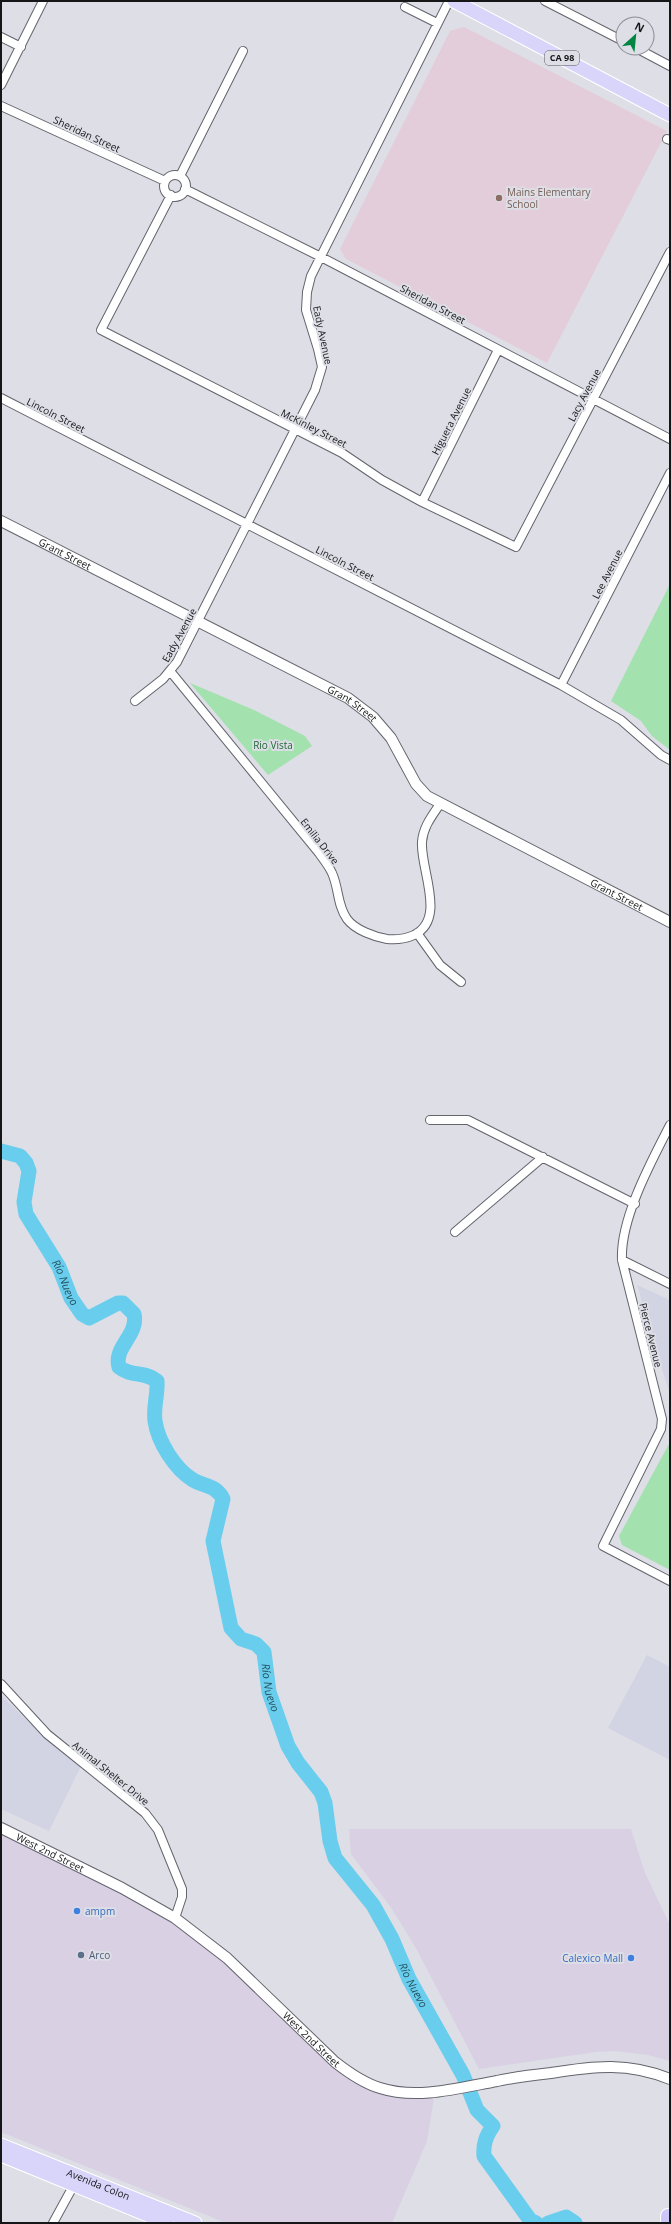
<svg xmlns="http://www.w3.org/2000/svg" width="671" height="2224" font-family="'Open Sans',sans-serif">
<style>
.commercial{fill:#d9d0e4}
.built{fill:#d2d3e3}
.education{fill:#e4cdda}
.green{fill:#a3e1ae}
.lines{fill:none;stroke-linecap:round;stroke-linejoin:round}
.river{stroke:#69ceee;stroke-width:15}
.minor-casing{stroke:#63646c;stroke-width:10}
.tertiary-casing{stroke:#63646c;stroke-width:12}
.primary-casing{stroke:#fff;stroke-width:15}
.trunk-casing{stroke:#fff;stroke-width:16}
.minor{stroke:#fff;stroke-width:8}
.tertiary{stroke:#fff;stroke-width:10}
.primary{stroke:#d9d5fa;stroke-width:13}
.trunk{stroke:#ccc7f8;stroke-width:14}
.education-dot{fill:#8d6e63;stroke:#dddee6;stroke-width:1.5}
.shop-dot{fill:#3f7fe0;stroke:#dddee6;stroke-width:1.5}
.service-dot{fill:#5c6f8a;stroke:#dddee6;stroke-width:1.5}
.labels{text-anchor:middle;stroke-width:4;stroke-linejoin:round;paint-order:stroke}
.shield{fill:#dddee6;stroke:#525256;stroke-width:1}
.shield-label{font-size:9px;font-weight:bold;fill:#161619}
.street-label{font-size:10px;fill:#161619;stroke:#dddee6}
.education-label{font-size:10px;fill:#785e54;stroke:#dddee6;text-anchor:start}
.park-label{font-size:10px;fill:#1f6734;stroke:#dddee6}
.shop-label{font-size:10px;fill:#366cbe;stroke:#dddee6;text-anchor:start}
.service-label{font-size:10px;fill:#4e5e75;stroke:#dddee6;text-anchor:start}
.water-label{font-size:11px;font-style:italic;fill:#265260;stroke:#dddee6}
</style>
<rect width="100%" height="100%" fill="#dddee6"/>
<path class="commercial" d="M 1,1828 L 175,1918 L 335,2062 L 380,2088 L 435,2091 L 427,2141 L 392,2223 L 226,2223 L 1,2132 Z
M 349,1829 L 631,1829 L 645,1873 L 670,1925 L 670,2061 L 648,2055 L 615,2051 L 596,2052 L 479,2069 L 417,1950 L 392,1909 L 351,1854 Z"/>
<path class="built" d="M 637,1285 L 670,1300 L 670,1395 Z
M 647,1655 L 670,1667 L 670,1760 L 608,1728 Z
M 1,1695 L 42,1735 L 81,1766 L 49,1831 L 1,1809 Z"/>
<path class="education" d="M 464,27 L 667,131 L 547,363 L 346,259 L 340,249 L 450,31 Z"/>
<path class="green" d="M 670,584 L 670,750 L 652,736 L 641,721 L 611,701 Z
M 190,683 L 254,710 L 305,736 L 312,746 L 268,775 Z
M 670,1442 L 670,1570 L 622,1545 L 619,1536 Z"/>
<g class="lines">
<g class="river">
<path id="s1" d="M 1,1151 L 20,1156 L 26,1163 L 29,1171 L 24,1202 L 26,1214 L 59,1267 L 71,1298 L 82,1314 L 89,1318 L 118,1303 L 123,1303 L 134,1314 C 139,1335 113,1347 119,1367 C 131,1377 145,1371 157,1381 C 158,1394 153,1408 155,1421 C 158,1442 175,1469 193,1480 C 205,1487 216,1485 223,1499 L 213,1541 L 231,1628 L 241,1639 L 256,1644 L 264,1652 L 269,1692 L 276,1712 L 288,1746 L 298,1763 L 321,1792 L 325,1803 L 330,1841 L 335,1858 L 373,1905 L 392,1939 L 409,1979 L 463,2075 L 477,2110 L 493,2126 C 486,2136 483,2144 484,2156 L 530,2220 L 536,2223"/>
<path d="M 548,2223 L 566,2217 L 575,2223"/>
</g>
<g class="minor-casing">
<path id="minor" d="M 545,1 L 623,41
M 405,7 L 437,23
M 1,37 L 21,47
M 636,48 L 670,66
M 1,85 L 43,1
M 1,106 L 165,181
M 667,139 L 670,140
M164 186a11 11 0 1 1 22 0a11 11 0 1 1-22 0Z
M 180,176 L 243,51
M 185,189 L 321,257 L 670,439
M 171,195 L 101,330 L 342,453 L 382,480 L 422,502 L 516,547 L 670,252
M 1,398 L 561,685 L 621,720 L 661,755 L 670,760
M 422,502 L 498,350
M 170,671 L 319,853 C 323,859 329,866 332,873 C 339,888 337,905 347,919 C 355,930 375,937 387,939 C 397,940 405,939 414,935 C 447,919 420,869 422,842 C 423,827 432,816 440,804
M 561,685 L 670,473
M 135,701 L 163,679 L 177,662 L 315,390 L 322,367 L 318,349 L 306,310 L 307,292 L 311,276 L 449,1
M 417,933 L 440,965 L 461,982
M 430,1120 L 468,1120 L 635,1204
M 670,1125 C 651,1162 620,1219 622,1260 L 662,1419 L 661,1429 L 603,1546 L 670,1581
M 455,1232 L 543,1157
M 622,1260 L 670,1284
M 1,1684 L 47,1734 L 145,1813 L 158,1830 L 182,1889 L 182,1897 L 175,1918
M 53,2223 L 76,2181"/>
</g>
<g class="tertiary-casing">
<g id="tertiary">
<path id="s2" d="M 1,521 L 348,698 L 373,717 L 391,738 L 416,784 L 427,796 L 670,922"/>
<path id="s3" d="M 1,1828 L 122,1888 L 175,1918 L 227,1958 L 335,2062 C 349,2073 363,2083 380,2088 C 417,2100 459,2088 497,2081 C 515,2077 533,2075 551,2073 C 595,2066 628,2062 670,2079"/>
</g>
</g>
<g class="primary-casing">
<g id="primary">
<path d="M 454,1 L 670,115"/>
<path id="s4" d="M 1,2145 L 195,2223"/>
<path d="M 1,2155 L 167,2223"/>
</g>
</g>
<g class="trunk-casing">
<path id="trunk" d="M 668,2223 L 668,2216"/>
</g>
<use href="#minor" class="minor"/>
<use href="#tertiary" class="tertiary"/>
<use href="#primary" class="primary"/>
<use href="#trunk" class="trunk"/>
</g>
<circle class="education-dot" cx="499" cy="198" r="4"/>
<g class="shop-dot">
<circle cx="77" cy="1911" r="4"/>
<circle cx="631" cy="1958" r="4"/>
</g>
<circle class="service-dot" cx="81" cy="1955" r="4"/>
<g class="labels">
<rect class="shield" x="545" y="51" width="34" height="14" rx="3"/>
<g class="shield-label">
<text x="562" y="61">CA 98</text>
</g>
<g class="street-label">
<text transform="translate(87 134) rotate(25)" y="4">Sheridan Street</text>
<text transform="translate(433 304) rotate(28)" y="4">Sheridan Street</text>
<text transform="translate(323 335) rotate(78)" y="4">Eady Avenue</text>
<text transform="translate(584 395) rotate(-62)" y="4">Lacy Avenue</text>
<text transform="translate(56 415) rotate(27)" y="4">Lincoln Street</text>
<text transform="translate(451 421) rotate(-63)" y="4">Higuera Avenue</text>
<text transform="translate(314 428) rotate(27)" y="4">McKinley Street</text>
<text dy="4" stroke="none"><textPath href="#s2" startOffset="72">Grant Street</textPath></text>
<text transform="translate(345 563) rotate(27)" y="4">Lincoln Street</text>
<text transform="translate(607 574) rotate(-63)" y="4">Lee Avenue</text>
<text transform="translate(179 635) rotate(-61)" y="4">Eady Avenue</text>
<text dy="4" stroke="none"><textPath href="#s2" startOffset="396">Grant Street</textPath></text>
<text transform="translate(320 841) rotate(52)" y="4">Emilia Drive</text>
<text dy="4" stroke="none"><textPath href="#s2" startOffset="731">Grant Street</textPath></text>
<text transform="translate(651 1335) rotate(76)" y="4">Pierce Avenue</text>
<text transform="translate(111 1773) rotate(39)" y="4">Animal Shelter Drive</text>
<text dy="4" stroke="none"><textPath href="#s3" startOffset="55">West 2nd Street</textPath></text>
<text dy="4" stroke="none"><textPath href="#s3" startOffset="379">West 2nd Street</textPath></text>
<text dy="4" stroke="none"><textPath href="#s4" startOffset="105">Avenida Colon</textPath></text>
</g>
<g class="education-label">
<text x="507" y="196">Mains Elementary<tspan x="507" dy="12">School</tspan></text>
</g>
<g class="park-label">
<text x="273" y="749">Rio Vista</text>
</g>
<g class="shop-label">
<text x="85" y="1915">ampm</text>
<text x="623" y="1962" text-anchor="end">Calexico Mall</text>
</g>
<g class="service-label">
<text x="89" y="1959">Arco</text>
</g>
<g class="water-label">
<text dy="4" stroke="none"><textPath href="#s1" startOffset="160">Río Nuevo</textPath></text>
<text dy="4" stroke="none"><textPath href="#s1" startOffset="714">Río Nuevo</textPath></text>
<text dy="4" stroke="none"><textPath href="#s1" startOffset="1050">Río Nuevo</textPath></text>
</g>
</g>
<rect width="671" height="2224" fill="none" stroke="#161619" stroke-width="4"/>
<g transform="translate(635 36) rotate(27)"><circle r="19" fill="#dddee6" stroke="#8d8e94"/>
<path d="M0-3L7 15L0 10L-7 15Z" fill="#008642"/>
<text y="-6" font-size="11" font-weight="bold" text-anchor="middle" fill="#161619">N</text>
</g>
</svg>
